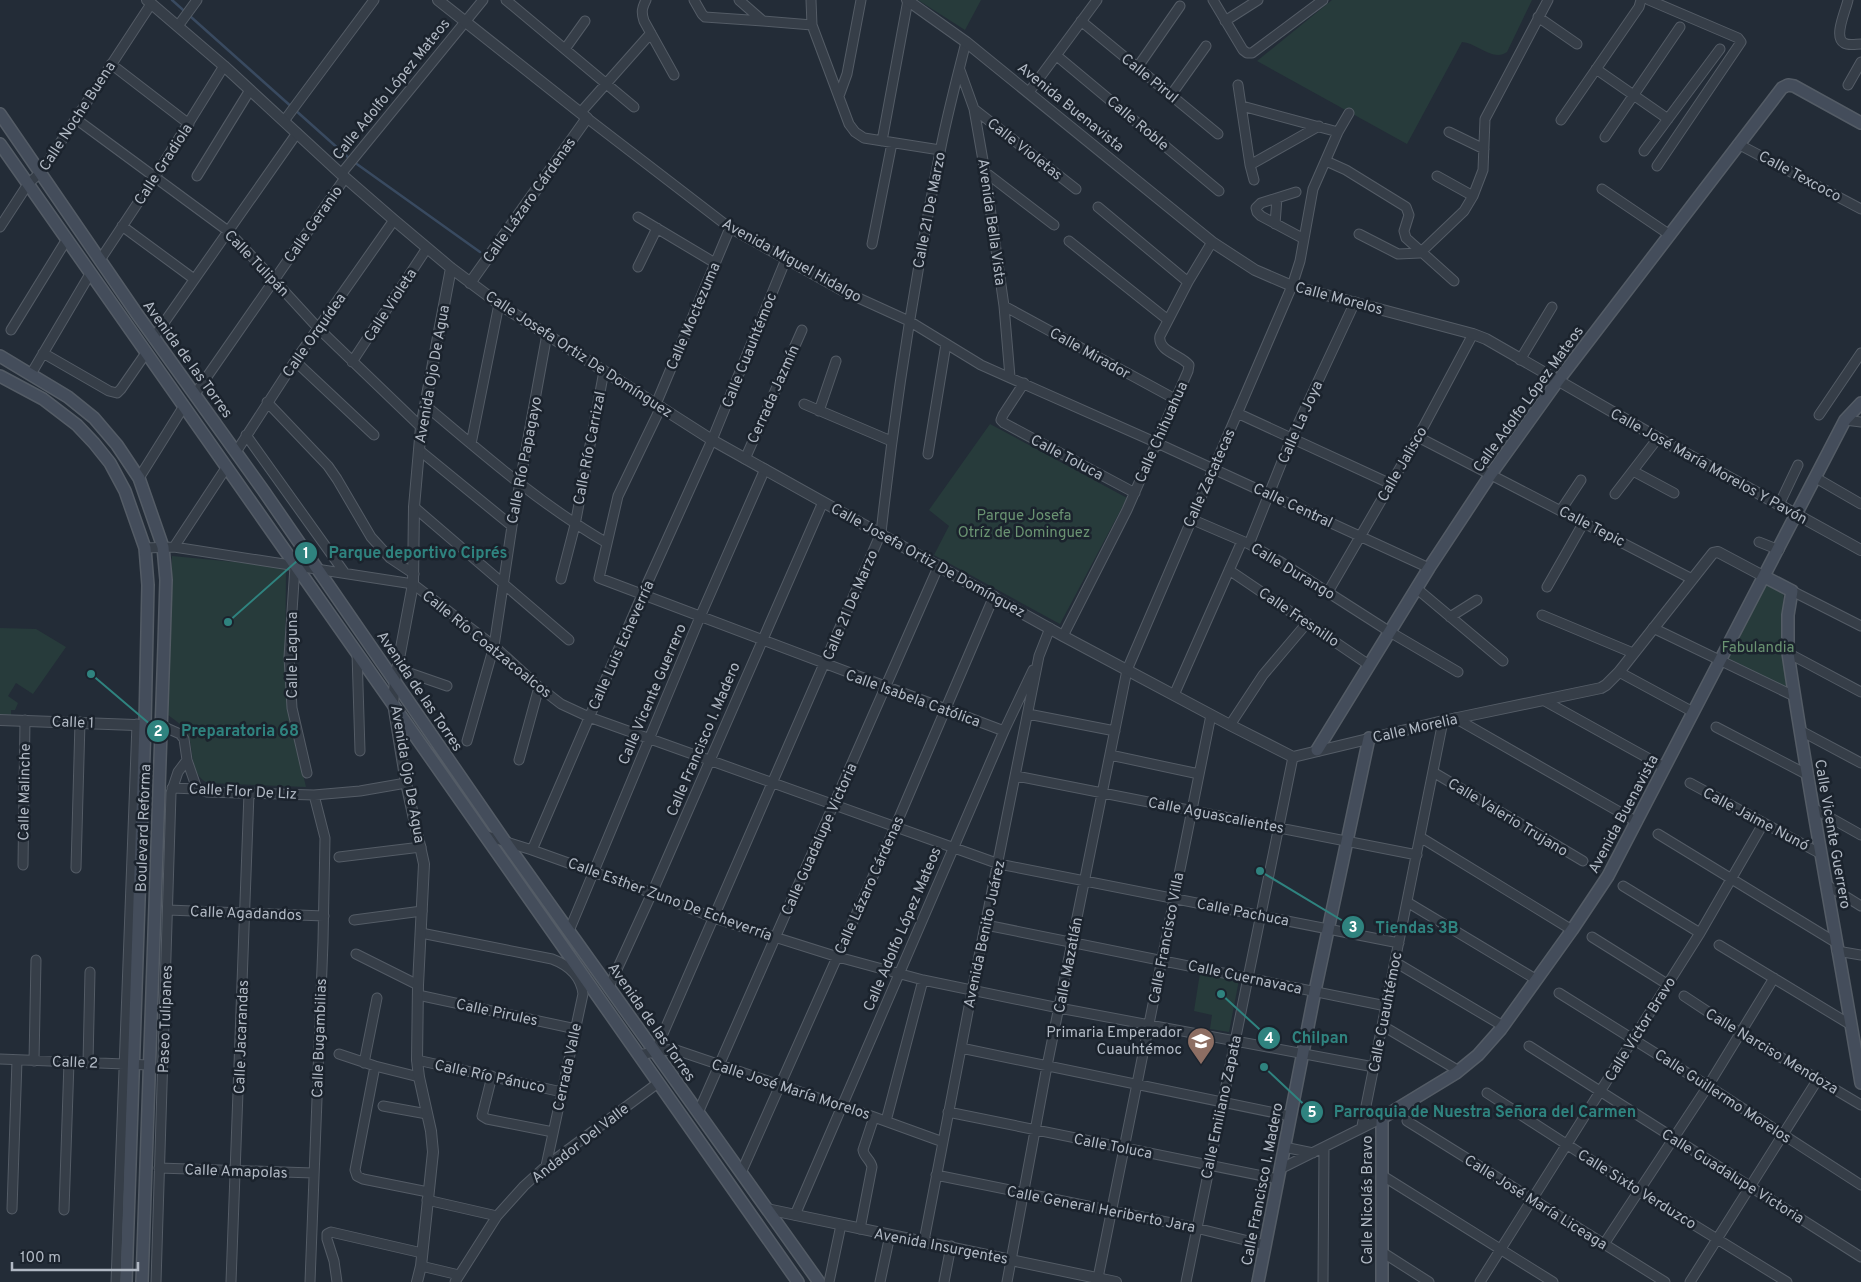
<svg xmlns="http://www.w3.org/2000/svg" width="1861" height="1282" font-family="Overpass,sans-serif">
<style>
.green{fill:#273b3b}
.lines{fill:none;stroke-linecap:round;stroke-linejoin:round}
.stream{stroke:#394a60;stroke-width:2.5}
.minor-casing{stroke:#545c66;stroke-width:11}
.tertiary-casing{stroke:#545c66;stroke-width:12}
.secondary-casing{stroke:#545c66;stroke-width:14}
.minor{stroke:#363e48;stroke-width:9}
.tertiary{stroke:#363e48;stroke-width:10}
.secondary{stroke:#444d5b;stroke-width:11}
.labels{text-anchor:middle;stroke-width:5;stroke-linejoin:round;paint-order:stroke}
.street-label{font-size:15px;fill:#b1b9c4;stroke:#1b232d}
.park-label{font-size:15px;fill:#6a9372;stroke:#1b232d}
.poi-label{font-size:15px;fill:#b1b9c4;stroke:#1b232d;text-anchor:end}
.leader{fill:none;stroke:#2f837f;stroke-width:2}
.callout-dot{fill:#2f837f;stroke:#1b232d;stroke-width:2}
.mark-label{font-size:15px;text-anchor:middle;font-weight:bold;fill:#fff}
.callout-label{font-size:16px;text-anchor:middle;font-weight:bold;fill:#2f837f;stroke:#1b232d;stroke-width:5;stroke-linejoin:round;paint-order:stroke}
</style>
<rect width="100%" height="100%" fill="#232c37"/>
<path class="green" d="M 918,0 L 981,0 L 965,30 Z
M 1332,0 L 1532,0 L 1507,52 C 1493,62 1477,43 1462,42 L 1407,144 L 1257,61 Z
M 990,424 L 1127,498 L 1060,624 L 934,555 L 949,526 L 929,510 Z
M 172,556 L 286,567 L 285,677 L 289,715 L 306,787 L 207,783 C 188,771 195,753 188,735 C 185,727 176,721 168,715 Z
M 1766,580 L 1784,589 L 1781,646 L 1788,689 L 1726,657 Z
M 0,628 L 36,629 L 66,647 L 33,694 L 16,683 L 8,696 L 18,703 L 15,710 L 11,710 L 11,715 L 0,714 Z
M 1200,973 L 1239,980 L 1229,1032 L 1210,1029 L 1212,1015 L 1194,1011 Z"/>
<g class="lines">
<path class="stream" d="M 172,0 L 350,159
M 354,162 L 480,252"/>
<g class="minor-casing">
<path id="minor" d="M 506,0 L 634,107
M 646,0 C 642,8 641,12 644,21 L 674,75
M 694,0 L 702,14 L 705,17 L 763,21
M 739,0 L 763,21 L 812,25
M 811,0 L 812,25 L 849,124 L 855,132 L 864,138 L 940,150
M 1213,0 L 1243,50 L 1247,53 L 1252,53 L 1323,0
M 1649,0 L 1738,38 L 1741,42 L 1657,166
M 1848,0 C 1846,10 1833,37 1844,43 C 1849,46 1856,44 1861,44
M 1538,17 L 1577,44
M 1081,21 L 1218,134
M 1225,21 L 1258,0
M 178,26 L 197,0
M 565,49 L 585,21
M 1057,56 L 1219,191
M 111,64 L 189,124
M 1137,68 L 1180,6
M 1596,69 L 1668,119
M 960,70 L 974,109 L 985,172 L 1004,306 L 1010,377
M 1238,85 L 1250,165 L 1254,180
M 1848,85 L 1861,62
M 1029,92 L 1097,0
M 1171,95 L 1206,46
M 839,96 L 847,74 L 861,0
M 1242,106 L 1338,132
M 974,109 L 1076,189
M 581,112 L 651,33
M 587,118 L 730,228 L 841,290 L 909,321 L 981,365 L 1157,443 L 1429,568
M 76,119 L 228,231 L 274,280 L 318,328 L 421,427
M 1561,120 L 1639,7 L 1641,0
M 284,121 L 374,0
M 1449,132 L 1484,149
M 1605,137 L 1680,27
M 882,141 L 908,0
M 1738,144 L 1861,209
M 1644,151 L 1720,49
M 1326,161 L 1346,170 L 1406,207 L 1409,215 L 1404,231 L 1406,238 L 1454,281
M 1250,165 L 1319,126
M 985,172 L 1054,225
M 341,174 L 483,0
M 197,176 L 250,90
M 1437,176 L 1473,196
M 1602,189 L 1670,235
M 1296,192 L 1261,203 L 1256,208 L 1257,212 L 1261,216 L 1304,239
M 1098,207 L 1188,282
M 638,217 L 715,263
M 1275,224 L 1277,198
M 122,226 L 194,279
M 0,227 L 28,184 L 41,172 L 151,4
M 1359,234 L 1398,254 L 1420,253 L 1464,211 L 1473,196 L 1483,170 L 1485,119 L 1548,0
M 1069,241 L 1168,320
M 872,244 L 892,143
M 100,260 L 155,177 L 224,66
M 638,267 L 657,228
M 1004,306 L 1175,399
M 11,330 L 67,239
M 154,337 L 297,133
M 43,353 L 109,391 L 117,393 L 121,389 L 146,353
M 1520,360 L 1552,307
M 295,361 L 374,435
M 352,362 L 427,248
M 31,374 L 90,274
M 1024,383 L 1003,415 L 1001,420 L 1004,423 L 1135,493
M 195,394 L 345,178
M 267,402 L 328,466 L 337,479 L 371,537 L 390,558 L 414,574
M 656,404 L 730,228
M 804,404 L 891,441
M 425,405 C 483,454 541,505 607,543
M 661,407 L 618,496 L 599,578 L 1004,731
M 819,411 L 836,361
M 1237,413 L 1391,484
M 1819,415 L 1861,353
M 1845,420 L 1861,422
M 246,435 L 344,572
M 1418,437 L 1692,579
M 471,444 L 499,304
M 419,450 L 512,526
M 236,452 L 295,361 L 394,220
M 928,454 L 946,344
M 745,459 L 802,330
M 1633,471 L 1674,493
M 139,478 L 184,406
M 1816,478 L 1861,504
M 1615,494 L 1658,438
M 1779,505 L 1798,465
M 414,507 L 569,640
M 1561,510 L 1581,480
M 1191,519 L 1249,544 L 1279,561 L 1390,632 L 1458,672
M 1759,542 L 1779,550
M 1249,544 L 1291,439 L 1355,302
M 174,547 L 226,468
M 145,548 L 174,547 L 413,584 L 494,646 L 539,687 L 561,704 L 589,717 L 999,864 L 1399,943
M 295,566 L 289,657 L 292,708 L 307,773
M 1229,570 L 1369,665
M 561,579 L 575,525 L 604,371
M 1547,587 L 1584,522
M 1416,588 L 1503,661
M 1792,591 L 1861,626
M 1328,592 L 1418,437 L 1473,334
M 1542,615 L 1633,653
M 1450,617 L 1477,600
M 1653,628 L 1794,696
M 1063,636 L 1127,510 L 1188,371 L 1189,365 C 1181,355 1157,351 1160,336 L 1188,282 L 1212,242
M 357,653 L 360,751
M 1788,653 L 1861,692
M 398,669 L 447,686
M 1619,672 L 1693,712
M 1174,695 L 1242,541
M 1543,700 L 1664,767
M 1028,714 L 1115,731
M 1455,718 L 1637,822
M 1230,725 L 1263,675 L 1307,623
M 162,726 L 180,734 L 184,739 L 187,760 L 197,789
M 1716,727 L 1808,775
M 1801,731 L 1861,763
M 467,741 L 494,646 L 512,526 L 547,334
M 1110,755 L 1199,774
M 519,760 L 539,687
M 1433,772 L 1583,861
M 1016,776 L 1417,855
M 1690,783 L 1821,854
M 172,788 L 197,789 L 207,792 L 314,795 L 360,791 L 406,783
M 1813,808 L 1861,835
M 1658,834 L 1835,942
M 484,835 L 532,850 L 652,893 L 714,918 L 838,957 L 923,980 L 1059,1008 L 1374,1067
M 1420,837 L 1572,930
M 532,850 L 642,595 L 712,440 L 786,259
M 339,857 L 421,847
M 23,865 L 25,720
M 76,868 L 80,722
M 1827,885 L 1861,906
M 1623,886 L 1700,933
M 1407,902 L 1537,980
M 168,910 L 324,916
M 354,920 L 422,911
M 986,925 L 1386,1006
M 569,931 L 700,617 L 765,469
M 421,933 L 552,959 C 568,965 581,976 583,994 L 546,1166
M 1592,937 L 1667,984
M 1719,945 L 1851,1025
M 1837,951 L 1861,955
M 356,954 L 418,985
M 1395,962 L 1503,1026
M 609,987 L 652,893 L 823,502
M 1559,993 L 1708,1086 L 1861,1185
M 418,995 L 576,1029
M 1684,996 L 1740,1033 L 1861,1105
M 1383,1026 L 1459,1071
M 1529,1046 L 1861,1257
M 961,1048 L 1290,1116
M 655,1052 L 881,533 C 895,405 915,278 940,152 C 947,115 957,78 966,42
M 339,1054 L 375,1066 L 419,1077
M 638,1055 L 673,1049 L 874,1117 L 943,1142
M 0,1059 L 149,1065
M 417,1060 L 562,1092
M 34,1061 L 36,960
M 88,1063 L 90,972
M 364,1063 L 377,998
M 375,1066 L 355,1170 L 357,1176 L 363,1179 L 428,1192
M 492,1076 L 482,1116 L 487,1119 L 553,1132
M 1487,1093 L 1639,1191 L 1787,1282
M 383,1106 L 427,1114
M 948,1112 L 1278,1179
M 698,1113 L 939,565
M 886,1121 L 923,980
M 1407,1121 L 1665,1282
M 1362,1126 L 1443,721
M 1284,1147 L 1313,1153
M 159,1168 L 313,1173
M 1280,1169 L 1382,1118
M 741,1173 L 895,827 L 994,596
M 936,1175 L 1196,1228 L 1265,1245
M 1383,1176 L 1553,1282
M 427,1200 L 497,1216
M 12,1209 L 17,1060
M 64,1210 L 69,1062
M 795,1215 L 1004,731 L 1033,670
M 860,1229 L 872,1167 C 871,1160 864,1157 863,1150 L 874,1117
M 924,1241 L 972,991 L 1039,656 L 1050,628
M 1604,1244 L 1708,1086 L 1774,978
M 1382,1252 L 1429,1282
M 421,1266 L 459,1275
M 1098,1278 L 1211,715
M 116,1282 L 137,724
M 156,1282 L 171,793 L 178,772 L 187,760
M 231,1282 L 249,793
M 310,1282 L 323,942 L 325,838 L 314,795
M 337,1282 L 334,1261 L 327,1239 L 327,1234 L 331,1232 L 422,1253
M 455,1282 L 497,1216 L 524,1186 L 546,1166 L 658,1083
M 829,1282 L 841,1225
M 880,1282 L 890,1235
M 944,1282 L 951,1246
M 1007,1282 L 1047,1066 L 1127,670 L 1292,286 L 1300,261 L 1313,189 L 1338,132 L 1349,113
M 1186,1282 L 1293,757
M 1323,1282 L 1324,1148
M 1480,1282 L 1700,933 L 1763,824
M 1690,1282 L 1818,1079"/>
</g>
<g class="tertiary-casing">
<path id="tertiary" d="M 147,0 L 224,66 L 341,174 L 394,220 L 451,268 L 499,304 L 712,440 L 1063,636 L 1230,725 L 1293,757 L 1443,721 L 1601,688 L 1606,685 L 1619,672 L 1713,553 L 1718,552 L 1765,577
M 438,0 L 587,118 L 470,283
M 907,0 L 966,42 L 1212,242 L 1255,270 L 1292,286 L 1473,334 L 1486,339 L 1658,438 L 1861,550
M 0,720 L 162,726
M 767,1209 L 1116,1282
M 417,1282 L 421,1266 L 433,1152 L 431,1131 L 419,1077 L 417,1060 L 418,985 L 424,864 L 406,783 L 393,704 L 395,680 L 413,584 L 414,507 L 421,427 L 451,268"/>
</g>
<g class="secondary-casing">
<path id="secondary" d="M 0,114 L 137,314 L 263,490 L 504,840 L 819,1282
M 0,144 L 798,1282
M 0,356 L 68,397 L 94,418 L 117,445 L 139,478 L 163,547 L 166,580 L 164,645 L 142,1282
M 0,376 L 43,399 L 77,425 L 94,443 L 110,463 L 125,491 L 145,548 L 148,585 L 145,724 L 126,1282
M 1765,577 L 1792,591 L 1788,615 L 1788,653 C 1809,796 1837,939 1861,1083
M 1317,750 L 1429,568 L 1491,474 L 1557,382 L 1782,88 L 1788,85 L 1794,86 L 1861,123
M 1258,1282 L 1315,991 L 1369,738
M 1382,1282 L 1382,1118 L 1456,1073 L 1478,1055 L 1501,1029 L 1572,930 L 1608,876 L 1845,420 L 1861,403"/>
</g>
<use href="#minor" class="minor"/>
<use href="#tertiary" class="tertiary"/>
<use href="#secondary" class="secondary"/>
</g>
<defs>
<g id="school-pin" transform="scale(1.4375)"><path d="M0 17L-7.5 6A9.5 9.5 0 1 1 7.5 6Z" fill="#8d6e63" stroke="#1b232d"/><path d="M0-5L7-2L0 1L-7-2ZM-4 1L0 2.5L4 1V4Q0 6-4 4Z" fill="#fff"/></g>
</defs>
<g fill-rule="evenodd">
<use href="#school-pin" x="1201" y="1041"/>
</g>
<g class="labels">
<g class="street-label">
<text transform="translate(1150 78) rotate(39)" y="5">Calle Pirul</text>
<text transform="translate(391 89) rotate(-51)" y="5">Calle Adolfo López Mateos</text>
<text transform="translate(1071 107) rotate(39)" y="5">Avenida Buenavista</text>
<text transform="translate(77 116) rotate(-57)" y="5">Calle Noche Buena</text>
<text transform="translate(1138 123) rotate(40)" y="5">Calle Roble</text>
<text transform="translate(1025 149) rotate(38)" y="5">Calle Violetas</text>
<text transform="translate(163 164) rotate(-57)" y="5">Calle Gradiola</text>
<text transform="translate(1800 176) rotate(28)" y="5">Calle Texcoco</text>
<text transform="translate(529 200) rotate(-55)" y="5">Calle Lázaro Cárdenas</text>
<text transform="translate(929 210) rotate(-79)" y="5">Calle 21 De Marzo</text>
<text transform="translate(992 222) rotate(82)" y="5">Avenida Bella Vista</text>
<text transform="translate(313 224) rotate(-55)" y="5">Calle Geranio</text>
<text transform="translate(792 260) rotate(29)" y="5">Avenida Miguel Hidalgo</text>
<text transform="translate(257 263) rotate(46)" y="5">Calle Tulipán</text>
<text transform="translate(1339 298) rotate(15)" y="5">Calle Morelos</text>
<text transform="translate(390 305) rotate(-57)" y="5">Calle Violeta</text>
<text transform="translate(693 316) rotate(-67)" y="5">Calle Moctezuma</text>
<text transform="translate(314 335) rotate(-55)" y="5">Calle Orquídea</text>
<text transform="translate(749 350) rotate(-68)" y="5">Calle Cuauhtémoc</text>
<text transform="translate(1090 353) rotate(29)" y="5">Calle Mirador</text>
<text transform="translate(579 354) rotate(33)" y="5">Calle Josefa Ortiz De Domínguez</text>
<text transform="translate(188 359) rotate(54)" y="5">Avenida de las Torres</text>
<text transform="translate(432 374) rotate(-80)" y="5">Avenida Ojo De Agua</text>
<text transform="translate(773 394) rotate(-66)" y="5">Cerrada Jazmín</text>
<text transform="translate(1528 399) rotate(-54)" y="5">Calle Adolfo López Mateos</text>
<text transform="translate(1300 422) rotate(-66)" y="5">Calle La Joya</text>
<text transform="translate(1161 432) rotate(-66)" y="5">Calle Chihuahua</text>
<text transform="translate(589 448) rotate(-79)" y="5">Calle Río Carrizal</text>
<text transform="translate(1067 457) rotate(28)" y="5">Calle Toluca</text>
<text transform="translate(524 460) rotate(-79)" y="5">Calle Río Papagayo</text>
<text transform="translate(1402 464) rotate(-60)" y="5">Calle Jalisco</text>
<text transform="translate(1709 466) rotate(29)" y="5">Calle José María Morelos Y Pavón</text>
<text transform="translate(1209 478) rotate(-66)" y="5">Calle Zacatecas</text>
<text transform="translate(1293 505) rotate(25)" y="5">Calle Central</text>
<text transform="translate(1592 526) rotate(27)" y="5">Calle Tepic</text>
<text transform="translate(928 560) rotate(29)" y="5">Calle Josefa Ortiz De Domínguez</text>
<text transform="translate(1293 571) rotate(31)" y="5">Calle Durango</text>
<text transform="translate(850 605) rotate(-67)" y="5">Calle 21 De Marzo</text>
<text transform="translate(1299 617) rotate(34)" y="5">Calle Fresnillo</text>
<text transform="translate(487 644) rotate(39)" y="5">Calle Río Coatzacoalcos</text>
<text transform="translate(621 645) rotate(-66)" y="5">Calle Luis Echeverría</text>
<text transform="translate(292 655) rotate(-90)" y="5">Calle Laguna</text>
<text transform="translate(420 691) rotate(56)" y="5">Avenida de las Torres</text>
<text transform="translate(652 694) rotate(-67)" y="5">Calle Vicente Guerrero</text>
<text transform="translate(913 698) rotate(20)" y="5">Calle Isabela Católica</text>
<text transform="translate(73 722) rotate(2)" y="5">Calle 1</text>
<text transform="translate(1415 728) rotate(-13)" y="5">Calle Morelia</text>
<text transform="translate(703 739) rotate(-67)" y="5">Calle Francisco I. Madero</text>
<text transform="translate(408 774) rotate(80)" y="5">Avenida Ojo De Agua</text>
<text transform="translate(243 791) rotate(3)" y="5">Calle Flor De Liz</text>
<text transform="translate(24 792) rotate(-89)" y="5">Calle Malinche</text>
<text transform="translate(1623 814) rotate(-62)" y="5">Avenida Buenavista</text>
<text transform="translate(1216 815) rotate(11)" y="5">Calle Aguascalientes</text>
<text transform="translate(1508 817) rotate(31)" y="5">Calle Valerio Trujano</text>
<text transform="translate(1756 819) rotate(28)" y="5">Calle Jaime Nunó</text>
<text transform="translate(143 828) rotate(-88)" y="5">Boulevard Reforma</text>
<text transform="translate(1833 834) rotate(80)" y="5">Calle Vicente Guerrero</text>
<text transform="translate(819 839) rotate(-66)" y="5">Calle Guadalupe Victoria</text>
<text transform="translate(869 885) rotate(-66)" y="5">Calle Lázaro Cárdenas</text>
<text transform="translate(670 899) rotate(20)" y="5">Calle Esther Zuno De Echeverría</text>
<text transform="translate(1243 912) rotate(11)" y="5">Calle Pachuca</text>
<text transform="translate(246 913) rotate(2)" y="5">Calle Agadandos</text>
<text transform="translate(902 929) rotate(-67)" y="5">Calle Adolfo López Mateos</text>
<text transform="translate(984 934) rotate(-78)" y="5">Avenida Benito Juárez</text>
<text transform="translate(1166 938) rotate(-79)" y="5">Calle Francisco Villa</text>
<text transform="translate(1068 965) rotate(-79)" y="5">Calle Mazatlán</text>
<text transform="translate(1245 977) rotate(12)" y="5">Calle Cuernavaca</text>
<text transform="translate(497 1012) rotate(12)" y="5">Calle Pirules</text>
<text transform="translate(1385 1012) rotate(-79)" y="5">Calle Cuauhtémoc</text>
<text transform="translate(165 1019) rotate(-88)" y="5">Paseo Tulipanes</text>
<text transform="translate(652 1022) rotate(55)" y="5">Avenida de las Torres</text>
<text transform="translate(1640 1029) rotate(-58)" y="5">Calle Víctor Bravo</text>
<text transform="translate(241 1037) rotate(-88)" y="5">Calle Jacarandas</text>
<text transform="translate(319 1038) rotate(-88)" y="5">Calle Bugambilias</text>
<text transform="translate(1772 1051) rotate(31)" y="5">Calle Narciso Mendoza</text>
<text transform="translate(75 1062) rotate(2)" y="5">Calle 2</text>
<text transform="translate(567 1067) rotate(-78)" y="5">Cerrada Valle</text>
<text transform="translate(490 1076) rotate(12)" y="5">Calle Río Pánuco</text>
<text transform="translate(791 1089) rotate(18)" y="5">Calle José María Morelos</text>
<text transform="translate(1723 1096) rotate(33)" y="5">Calle Guillermo Morelos</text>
<text transform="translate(1221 1107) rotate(-78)" y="5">Calle Emiliano Zapata</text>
<text transform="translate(580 1143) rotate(-38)" y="5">Andador Del Valle</text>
<text transform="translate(1113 1146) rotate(11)" y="5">Calle Toluca</text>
<text transform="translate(236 1171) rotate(2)" y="5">Calle Amapolas</text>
<text transform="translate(1733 1176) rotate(32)" y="5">Calle Guadalupe Victoria</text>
<text transform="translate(1262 1184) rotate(-79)" y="5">Calle Francisco I. Madero</text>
<text transform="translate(1637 1189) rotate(32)" y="5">Calle Sixto Verduzco</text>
<text transform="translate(1367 1200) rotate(-90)" y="5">Calle Nicolás Bravo</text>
<text transform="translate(1536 1202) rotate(32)" y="5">Calle José María Liceaga</text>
<text transform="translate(1101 1209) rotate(11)" y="5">Calle General Heriberto Jara</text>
<text transform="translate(941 1246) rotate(11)" y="5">Avenida Insurgentes</text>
</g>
<g class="park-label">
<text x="1024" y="520">Parque Josefa<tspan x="1024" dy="17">Otríz de Dominguez</tspan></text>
<text x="1758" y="652">Fabulandia</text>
</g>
<g class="poi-label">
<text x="1182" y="1037">Primaria Emperador<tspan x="1182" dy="17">Cuauhtémoc</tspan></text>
</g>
</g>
<path class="leader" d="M228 622L306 553M91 674L158 731M1260 871L1353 927M1221 994L1269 1038M1264 1067L1312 1112"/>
<g class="callout-dot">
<circle cx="228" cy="622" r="5"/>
<circle cx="91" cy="674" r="5"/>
<circle cx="1260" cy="871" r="5"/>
<circle cx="1221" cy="994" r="5"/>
<circle cx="1264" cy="1067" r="5"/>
<circle cx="306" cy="553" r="12"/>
<circle cx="158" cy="731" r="12"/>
<circle cx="1353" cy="927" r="12"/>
<circle cx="1269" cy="1038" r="12"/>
<circle cx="1312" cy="1112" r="12"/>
</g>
<g class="mark-label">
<text x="306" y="558">1</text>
<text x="158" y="736">2</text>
<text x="1353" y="932">3</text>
<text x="1269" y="1043">4</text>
<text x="1312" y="1117">5</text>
</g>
<g class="callout-label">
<text x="418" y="558">Parque deportivo Ciprés</text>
<text x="240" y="736">Preparatoria 68</text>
<text x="1417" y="933">Tiendas 3B</text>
<text x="1320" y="1043">Chilpan</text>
<text x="1485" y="1117">Parroquia de Nuestra Señora del Carmen</text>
</g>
<path d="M12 1262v8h126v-8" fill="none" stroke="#b1b9c4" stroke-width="2.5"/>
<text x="20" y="1262" font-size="15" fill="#b1b9c4" stroke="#1b232d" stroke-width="4" paint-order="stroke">100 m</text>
</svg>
